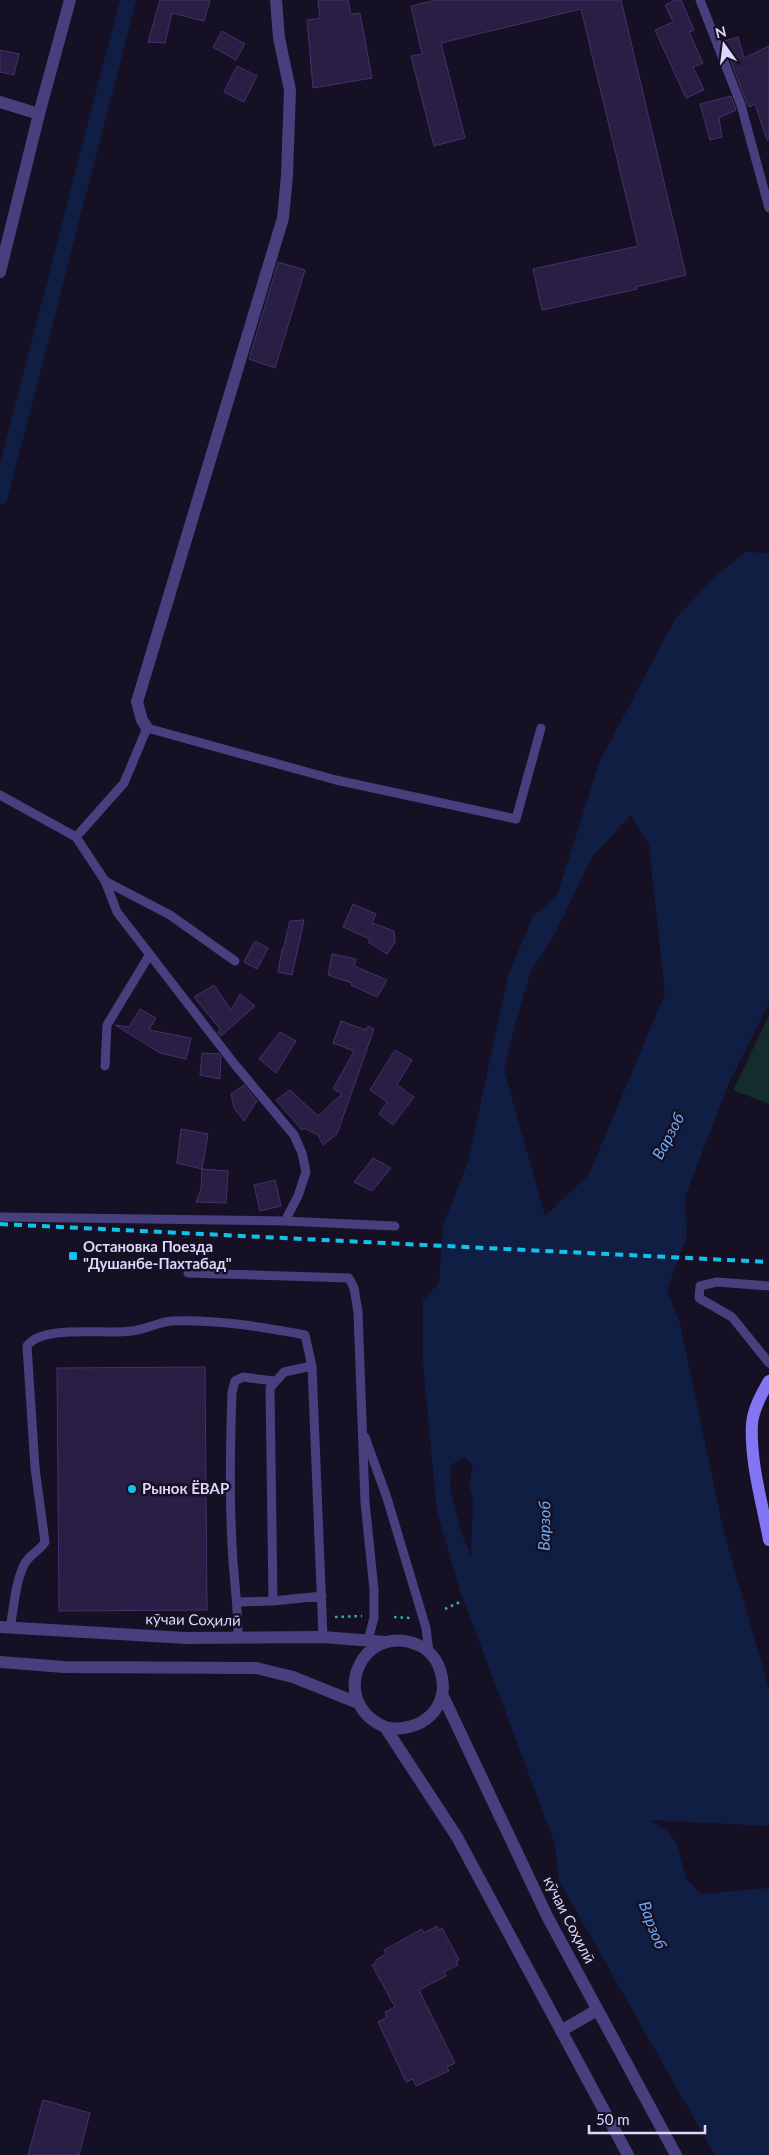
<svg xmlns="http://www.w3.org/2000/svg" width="769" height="2155" font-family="Lato,sans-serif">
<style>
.green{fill:#142c2d}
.water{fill:#101e43;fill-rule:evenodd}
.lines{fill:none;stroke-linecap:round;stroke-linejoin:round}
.canal{stroke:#101e43;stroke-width:16}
.building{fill:#291e43;stroke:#43326e}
.path{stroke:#39aaae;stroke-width:2.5;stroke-dasharray:2.5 4;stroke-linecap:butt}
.service{stroke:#483f7f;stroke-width:9}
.minor{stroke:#483f7f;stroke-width:12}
.tertiary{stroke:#483f7f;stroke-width:12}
.secondary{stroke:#8475f4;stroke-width:12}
.rail{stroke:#12c2ec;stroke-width:4;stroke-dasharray:8 6;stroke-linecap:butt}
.poi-dot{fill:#12c2ec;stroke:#161024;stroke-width:2}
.labels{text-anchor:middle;stroke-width:5;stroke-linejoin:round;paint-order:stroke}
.poi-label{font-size:15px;font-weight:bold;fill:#ded6fc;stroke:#161024;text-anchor:start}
.street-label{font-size:15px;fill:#ded6fc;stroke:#161024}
.water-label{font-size:16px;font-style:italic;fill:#6da9f4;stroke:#161024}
</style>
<rect width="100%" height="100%" fill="#161024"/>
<path class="green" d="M 769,1016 L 769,1104 L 733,1090 Z"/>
<path class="water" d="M 745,552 L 769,553 L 769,1003 L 728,1085 L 685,1197 L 687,1236 L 667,1290 L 680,1324 L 724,1533 L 769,1689 L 769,1826 L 651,1820 L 668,1832 L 676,1843 L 687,1880 L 701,1894 L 769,1888 L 769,2155 L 715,2155 L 559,1881 L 555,1844 L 460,1590 L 437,1512 L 423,1363 L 423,1300 L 439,1283 L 443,1225 L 468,1162 L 508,976 L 533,916 L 557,896 L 599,763 L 675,619 L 715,577 ZM 631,815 L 649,845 L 665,994 L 589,1174 L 545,1216 L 504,1070 L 516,1021 L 532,968 L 553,938 L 592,857 ZM 464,1457 L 473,1465 L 469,1484 L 473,1501 L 471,1557 L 460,1529 L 450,1488 L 451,1465 Z"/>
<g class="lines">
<path class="canal" d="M 0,496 L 128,0"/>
</g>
<path class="building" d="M 160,0 L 210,0 L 204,21 L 172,13 L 165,43 L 148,42 Z
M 318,0 L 348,0 L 351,14 L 360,13 L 372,78 L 313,88 L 307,20 L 320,18 Z
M 436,0 L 621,0 L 686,275 L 636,287 L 637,289 L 542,310 L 533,269 L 638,246 L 581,9 L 441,43 L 465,138 L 434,146 L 411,56 L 422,54 L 411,6 Z
M 675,0 L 681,0 L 694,30 L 689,32 L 703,63 L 693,67 L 704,90 L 686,98 L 655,30 L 673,22 L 665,5 Z
M 222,31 L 245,44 L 236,60 L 213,47 Z
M 738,37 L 744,58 L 769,46 L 769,140 L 767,140 L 755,104 L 750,107 L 747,104 L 727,51 L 724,41 Z
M 0,50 L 19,54 L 14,75 L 0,72 Z
M 237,66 L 257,76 L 244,102 L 224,92 Z
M 731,96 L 736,110 L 719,118 L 722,137 L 710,140 L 700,104 Z
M 278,262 L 305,270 L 275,368 L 249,359 Z
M 353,904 L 376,914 L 372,923 L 394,931 L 395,942 L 387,954 L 368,942 L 370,939 L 343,927 Z
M 304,920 L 292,975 L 278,972 L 282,949 L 283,950 L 290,921 Z
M 255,941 L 268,948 L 257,969 L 244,962 Z
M 332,954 L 356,959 L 354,966 L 387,980 L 377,997 L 351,985 L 352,983 L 328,975 Z
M 214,985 L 231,1010 L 240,994 L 255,1006 L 221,1036 L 218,1033 L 220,1029 L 194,997 Z
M 140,1009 L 156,1018 L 149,1030 L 191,1038 L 186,1059 L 160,1053 L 115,1025 L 129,1027 Z
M 341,1021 L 366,1030 L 368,1026 L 374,1029 L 337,1134 L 323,1145 L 318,1135 L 304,1128 L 302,1130 L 276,1100 L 290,1090 L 318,1116 L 342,1094 L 333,1089 L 354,1051 L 333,1043 Z
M 280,1032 L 296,1041 L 276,1073 L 259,1059 Z
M 395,1050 L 412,1060 L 397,1085 L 414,1097 L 393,1125 L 379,1114 L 387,1102 L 370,1090 Z
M 202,1053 L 219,1054 L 221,1056 L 220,1079 L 200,1075 Z
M 244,1085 L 257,1101 L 244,1121 L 234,1108 L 231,1094 Z
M 181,1129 L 208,1134 L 202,1169 L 177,1163 Z
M 373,1158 L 391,1168 L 372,1191 L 354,1182 Z
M 202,1169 L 228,1171 L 226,1203 L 196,1202 L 201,1189 Z
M 275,1180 L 281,1206 L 260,1211 L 254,1185 Z
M 205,1367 L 207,1610 L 59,1611 L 57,1368 Z
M 437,1926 L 438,1930 L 442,1928 L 459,1960 L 456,1961 L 458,1965 L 444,1972 L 446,1976 L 419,1990 L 455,2063 L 447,2067 L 449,2071 L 416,2086 L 413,2079 L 406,2082 L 378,2022 L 387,2017 L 385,2012 L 395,2007 L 372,1965 L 376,1963 L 376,1960 L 386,1954 L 384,1950 L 422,1929 L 424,1933 Z
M 43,2100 L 90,2113 L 79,2155 L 28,2155 Z"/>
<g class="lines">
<path class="path" d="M 445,1609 L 460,1602
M 335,1617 L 362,1616
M 394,1617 L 410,1618"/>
<path class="service" d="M 700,0 L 741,105 L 769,208
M 0,795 L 76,837
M 105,881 L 170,915 L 235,961
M 105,1066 L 107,1025 L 150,954
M 0,1217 L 285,1221 L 298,1196 L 306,1172 L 302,1153 L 294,1135 L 236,1066 L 117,912 L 105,881 L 76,837 L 124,783 L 147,728 L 336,780 L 516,819 L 541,728
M 285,1221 L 395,1226
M 188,1273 L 349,1278 L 354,1288 L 358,1312 L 365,1502 L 374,1590 L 374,1618 L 368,1640
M 769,1286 L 717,1282 L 700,1286 L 699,1298 L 732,1317 L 769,1363
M 312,1366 L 284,1372 L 270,1388 L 273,1601 L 322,1596
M 365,1437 L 387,1498 L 426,1628 L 429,1652
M 238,1602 L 273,1601
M 10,1628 C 14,1608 15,1583 24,1565 C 29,1554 39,1552 45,1542 L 35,1468 L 27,1346 C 43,1324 105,1335 131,1331 C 145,1330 158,1322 172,1321 C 216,1319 262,1327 305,1335 L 312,1366 L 323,1637
M 238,1637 C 238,1611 235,1586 233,1561 C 229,1505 230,1448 232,1392 L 235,1381 L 243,1377 L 274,1381"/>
<path class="minor" d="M 0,102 L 39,114
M 147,728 L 142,720 L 137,702 L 283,218 L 287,175 L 290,90 L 279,38 L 276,0"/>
<path class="tertiary" d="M 0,272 L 39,114 L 70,0
M 0,1627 L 186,1638 L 323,1637 L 385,1642
M 0,1662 L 64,1667 L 256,1668 L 293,1677 L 358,1703
M 442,1694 L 547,1916 L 676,2155
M 385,1727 C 420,1735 453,1707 440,1670 C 437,1659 428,1649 418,1645 C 362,1621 326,1701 385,1727 L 457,1837 L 628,2155
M 561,2031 L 597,2010"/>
<path class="secondary" d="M 769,1381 C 762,1393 753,1409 752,1424 C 750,1462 762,1502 769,1540"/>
<path class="rail" d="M 0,1224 L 769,1262"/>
</g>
<g class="poi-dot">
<rect x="68" y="1251" width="10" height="10" rx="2.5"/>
<circle cx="132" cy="1489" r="5"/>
</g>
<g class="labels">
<g class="poi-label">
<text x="83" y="1252">Остановка Поезда<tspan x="83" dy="17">"Душанбе-Пахтабад"</tspan></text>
<text x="142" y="1494">Рынок ЁВАР</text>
</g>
<g class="street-label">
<text transform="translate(193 1620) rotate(1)" y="5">кӯчаи Соҳилӣ</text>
<text transform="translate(569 1920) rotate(63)" y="5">кӯчаи Соҳилӣ</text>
</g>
<g class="water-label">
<text transform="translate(668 1136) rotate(-62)" y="6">Варзоб</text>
<text transform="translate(544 1526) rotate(-89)" y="6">Варзоб</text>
<text transform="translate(653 1925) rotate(69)" y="6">Варзоб</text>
</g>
</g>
<g transform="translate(724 45) rotate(346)" stroke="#161024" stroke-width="4" paint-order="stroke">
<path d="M0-4L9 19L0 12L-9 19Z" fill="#ded6fc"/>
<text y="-8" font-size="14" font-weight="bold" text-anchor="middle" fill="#ded6fc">N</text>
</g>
<path d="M589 2125v8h116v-8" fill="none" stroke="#ded6fc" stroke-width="2.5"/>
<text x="596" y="2125" font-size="15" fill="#ded6fc" stroke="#161024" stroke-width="4" paint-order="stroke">50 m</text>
</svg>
